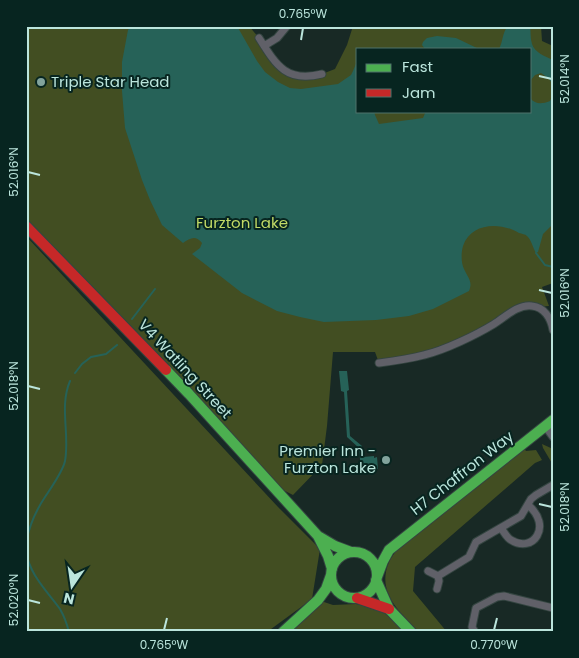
<svg xmlns="http://www.w3.org/2000/svg" width="579" height="658" font-family="Poppins,sans-serif">
<style>
.green{fill:#424e22;fill-rule:evenodd}
.water{fill:#266258}
.lines{fill:none;stroke-linecap:round;stroke-linejoin:round}
.stream{stroke:#266258;stroke-width:2}
.street-casing{stroke:#344541;stroke-width:9}
.fast-casing{stroke:#344541;stroke-width:12}
.jam-casing{stroke:#344541;stroke-width:12}
.street{stroke:#606068;stroke-width:7}
.fast{stroke:#4caf50;stroke-width:10}
.jam{stroke:#c62828;stroke-width:10}
.ticks{fill:none;stroke:#bbe5dc;stroke-width:2}
.poi-dot{fill:#82a39c;stroke:#072520;stroke-width:2}
.labels{text-anchor:middle;stroke-width:4;stroke-linejoin:round;paint-order:stroke}
.poi-label{font-size:15px;fill:#bbe5dc;stroke:#072520;text-anchor:start}
.park-label{font-size:15px;fill:#c1da66;stroke:#072520}
.street-label{font-size:15px;fill:#bbe5dc;stroke:#072520}
.neatline{fill:none;stroke:#bbe5dc;stroke-width:2}
.ticks-label{font-size:12px;text-anchor:middle;fill:#bbe5dc}
</style>
<rect width="100%" height="100%" fill="#182925"/>
<path class="green" d="M 26,26 L 249,26 L 288,73 L 322,74 L 335,69 L 347,45 L 353,26 L 541,26 L 542,41 L 553,46 L 553,283 L 542,287 L 549,306 L 537,307 L 531,306 L 441,350 L 379,363 L 375,352 L 333,352 L 327,426 L 322,465 L 293,495 L 269,483 L 26,226 ZM 358,49 L 530,49 L 530,111 L 358,111 Z
M 26,236 L 278,507 L 320,549 L 312,599 L 267,632 L 26,632 Z
M 542,444 L 553,449 L 553,465 L 543,448 Z
M 524,448 L 526,451 L 536,450 L 542,460 L 535,463 L 415,567 L 413,591 L 447,632 L 419,632 C 400,612 376,593 389,562 C 391,557 395,553 397,549 Z
M 318,600 L 333,605 L 356,604 L 377,608 L 386,614 L 404,632 L 283,632 Z"/>
<path class="water" d="M 131,26 L 237,26 L 257,61 L 265,72 L 278,82 L 290,88 L 301,89 L 338,84 L 351,75 L 353,71 L 358,59 L 358,111 L 374,111 L 375,115 L 379,124 L 423,118 L 426,111 L 530,111 L 530,98 C 536,105 542,104 550,101 L 553,94 L 553,224 L 543,234 L 538,252 L 536,253 C 533,248 531,239 527,236 C 525,234 522,234 519,233 C 501,222 471,222 463,246 C 461,253 461,263 464,269 C 468,278 473,281 469,291 L 433,309 L 409,316 L 376,320 L 324,322 L 300,317 L 277,311 L 242,293 L 192,254 L 200,248 L 202,243 C 196,235 190,238 183,243 L 162,225 L 150,200 L 142,180 L 125,128 L 122,91 L 122,62 L 128,30 Z
M 508,26 L 530,26 C 531,32 530,38 532,44 C 534,52 546,57 553,60 L 553,88 C 552,80 547,77 541,73 L 535,75 L 530,81 L 530,49 L 499,49 C 503,42 502,33 508,26 Z
M 437,36 L 456,38 L 479,49 L 425,49 L 422,45 L 423,42 L 427,38 Z
M 339,371 L 347,371 L 349,390 L 347,391 L 350,436 L 362,446 L 363,457 L 374,456 L 374,458 L 377,457 L 378,469 L 361,470 L 359,448 L 347,437 L 344,392 L 341,391 Z"/>
<g class="lines">
<path class="stream" d="M 536,253 L 545,265 L 553,267
M 132,319 L 155,289
M 75,373 L 82,364 L 91,357 L 106,354 L 117,345
M 26,543 C 29,526 35,512 45,497 C 51,488 63,471 65,461 C 70,434 59,407 70,381
M 26,551 C 29,574 47,591 60,609 C 64,616 67,624 69,632"/>
<g class="street-casing">
<path id="street" d="M 259,38 C 276,65 286,83 322,74
M 264,46 L 277,38 L 287,26
M 379,363 C 394,361 409,359 424,355 C 445,350 476,335 494,324 C 505,317 518,304 532,306 C 544,307 551,318 553,330
M 545,426 L 553,437
M 501,528 C 504,532 507,538 511,540 C 533,554 553,526 528,505
M 428,571 L 438,576 L 469,557 L 476,542 L 521,516 L 531,499 L 536,495 L 553,485
M 437,589 L 439,581 L 438,576
M 475,632 L 472,627 L 476,608 L 497,597 L 504,596 L 553,608"/>
</g>
<g class="fast-casing">
<path id="fast" d="M 166,370 L 189,394 L 318,536 L 335,546 L 351,552
M 318,536 L 328,556 L 332,569
M331 575a23 23 0 1 1 46 0a23 23 0 1 1-46 0Z
M 377,577 L 383,561 L 389,550 L 553,420
M 376,580 L 389,609 L 411,632
M 283,632 L 318,600 L 326,589 L 331,575"/>
</g>
<g class="jam-casing">
<path id="jam" d="M 26,226 L 166,370
M 357,598 L 389,609"/>
</g>
<use href="#street" class="street"/>
<use href="#fast" class="fast"/>
<use href="#jam" class="jam"/>
</g>
<path class="ticks" d="M 301,40 L 303,28M 539,76 L 552,79M 28,172 L 40,175M 539,290 L 552,293M 28,386 L 40,389M 539,504 L 552,507M 28,600 L 40,603M 164,630 L 167,618M 494,630 L 497,618"/>
<g class="poi-dot">
<circle cx="41" cy="82" r="5"/>
<circle cx="386" cy="460" r="5"/>
</g>
<g class="labels">
<g class="poi-label">
<text x="51" y="87">Triple Star Head</text>
<text x="376" y="456" text-anchor="end">Premier Inn -<tspan x="376" dy="17">Furzton Lake</tspan></text>
</g>
<g class="park-label">
<text x="242" y="228">Furzton Lake</text>
</g>
<g class="street-label">
<text transform="translate(185 369) rotate(47)" y="5">V4 Watling Street</text>
<text transform="translate(462 473) rotate(-38)" y="5">H7 Chaffron Way</text>
</g>
</g>
<rect width="579" height="658" fill="none" stroke="#072520" stroke-width="55"/>
<rect x="356" y="48" width="175" height="65" fill="#072520" stroke="#4f726b"/>
<rect x="366" y="64" width="25" height="8" fill="#4caf50" stroke="#4f726b"/>
<text x="402" y="72" font-size="15" fill="#bbe5dc">Fast</text>
<rect x="366" y="89" width="25" height="8" fill="#c62828" stroke="#4f726b"/>
<text x="402" y="98" font-size="15" fill="#bbe5dc">Jam</text>
<g transform="translate(72 586) rotate(193)" stroke="#072520" stroke-width="4" paint-order="stroke">
<path d="M0-4L9 19L0 12L-9 19Z" fill="#bbe5dc"/>
<text y="-8" font-size="14" font-weight="bold" text-anchor="middle" fill="#bbe5dc">N</text>
</g>
<rect x="28" y="28" width="524" height="602" class="neatline"/>
<g class="ticks-label">
<text x="303" y="18">0.765°W</text>
<text transform="translate(565 79) rotate(-90)" y="4">52.014°N</text>
<text transform="translate(14 172) rotate(-90)" y="4">52.016°N</text>
<text transform="translate(565 293) rotate(-90)" y="4">52.016°N</text>
<text transform="translate(14 386) rotate(-90)" y="4">52.018°N</text>
<text transform="translate(565 507) rotate(-90)" y="4">52.018°N</text>
<text transform="translate(14 600) rotate(-90)" y="4">52.020°N</text>
<text x="164" y="649">0.765°W</text>
<text x="494" y="649">0.770°W</text>
</g>
</svg>
